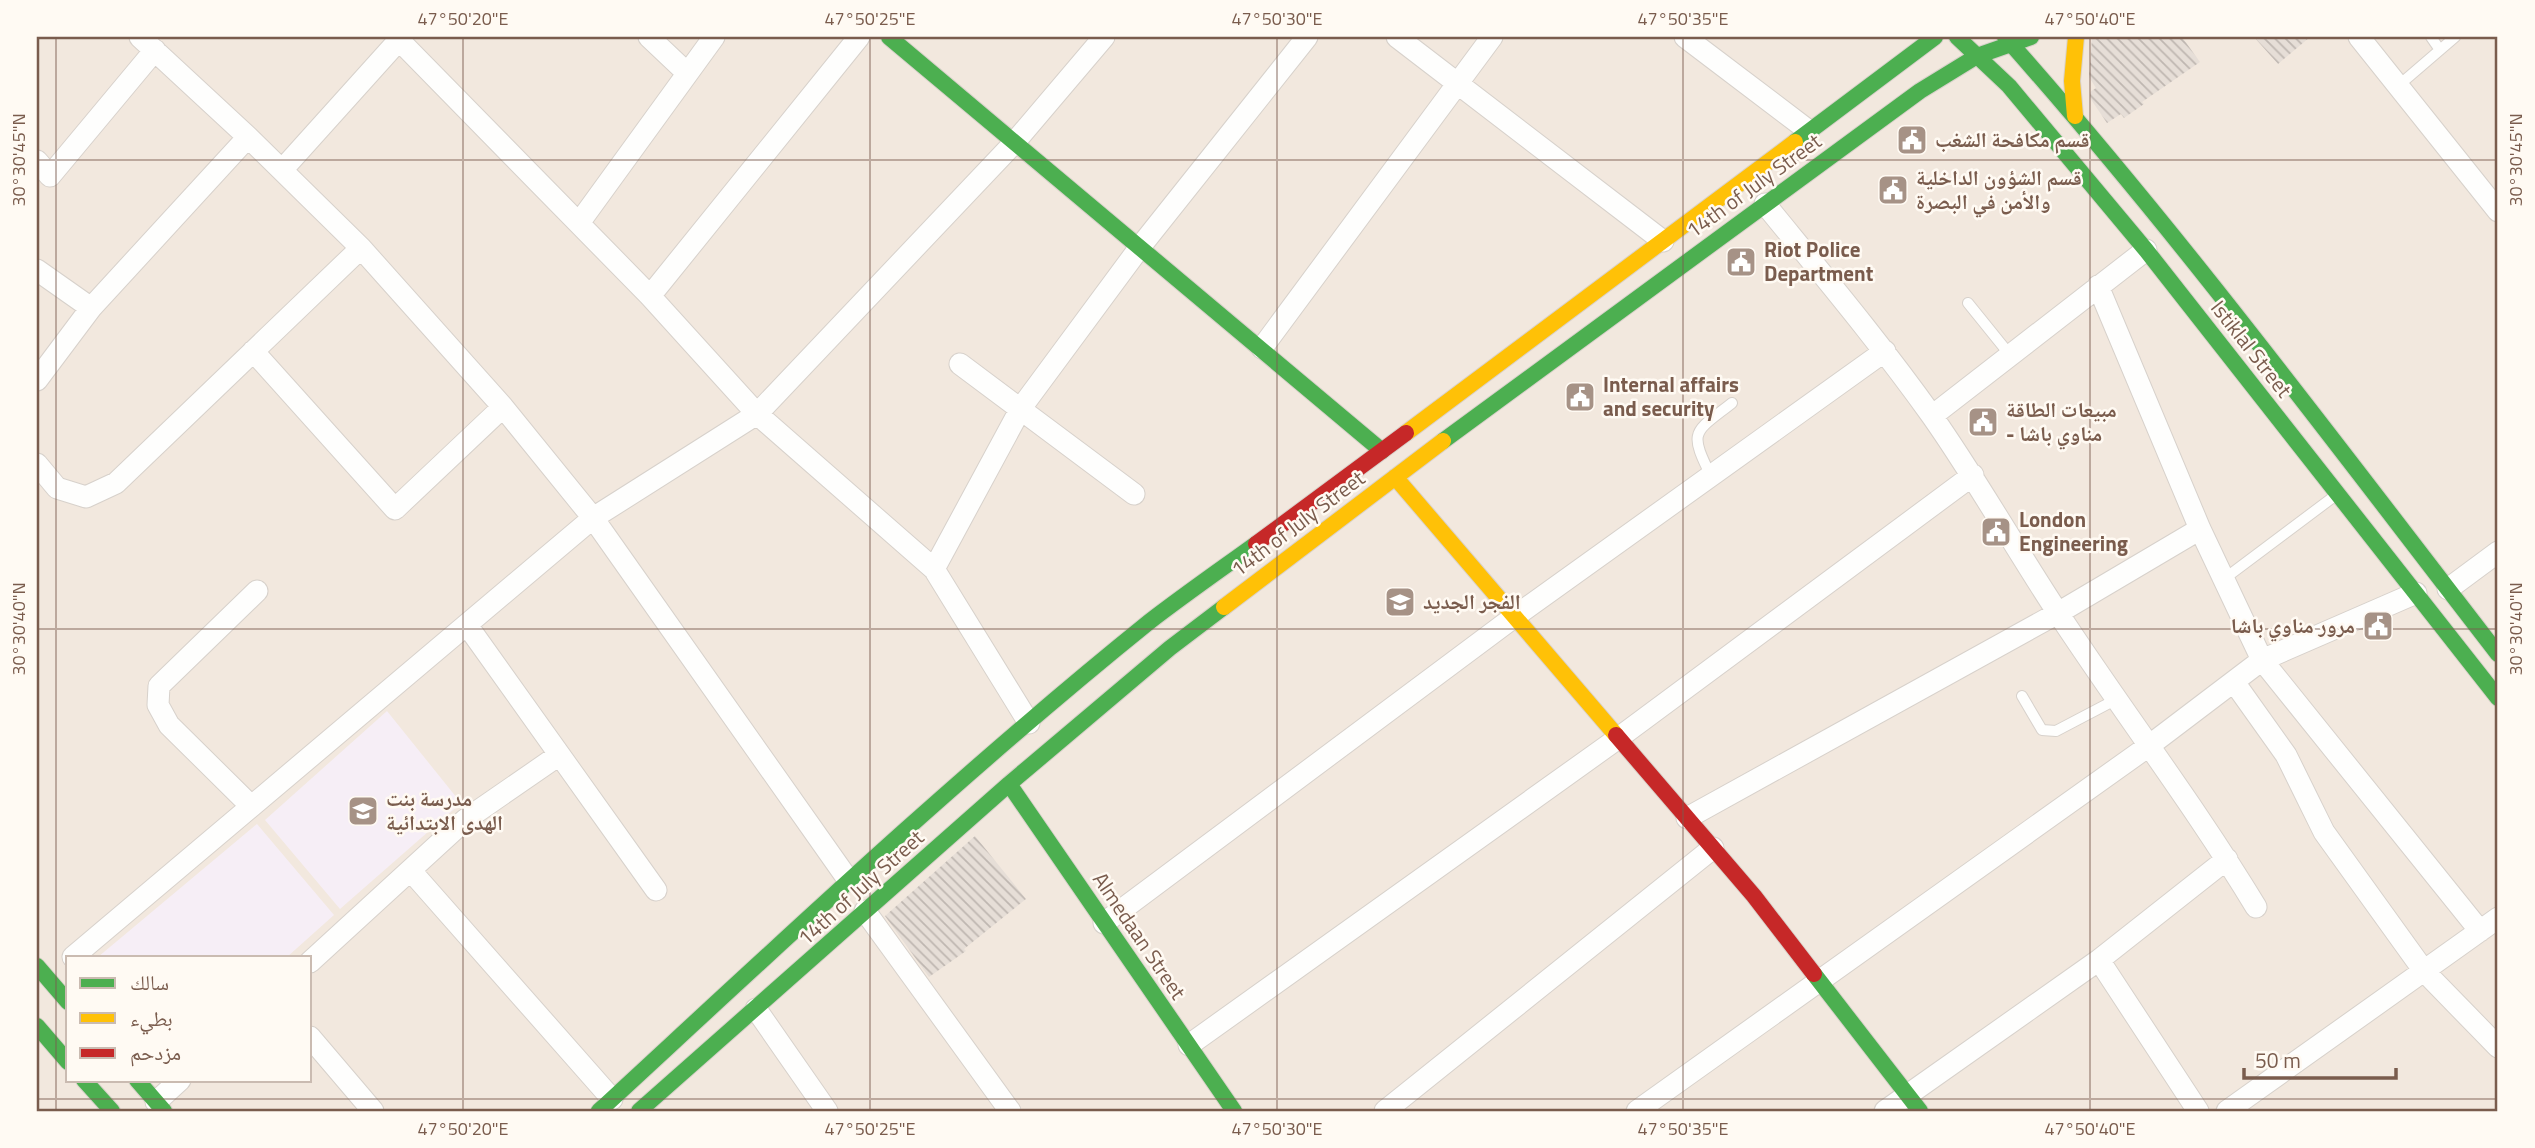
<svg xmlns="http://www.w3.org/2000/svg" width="2535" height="1148" font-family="'Titillium Web','Noto Naskh Arabic',sans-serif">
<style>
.residential{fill:#f2e8de;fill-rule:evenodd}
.education{fill:#f6eef6}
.building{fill:url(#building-back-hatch)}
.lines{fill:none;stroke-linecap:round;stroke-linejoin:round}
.lane-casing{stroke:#d7d1cb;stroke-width:12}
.street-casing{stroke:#d7d1cb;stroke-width:23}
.fast-casing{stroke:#d9d2cb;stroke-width:18}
.slow-casing{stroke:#d9d2cb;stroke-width:18}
.jam-casing{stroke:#d9d2cb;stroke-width:18}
.lane{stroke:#fefefd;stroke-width:10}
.street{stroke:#fefefd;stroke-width:21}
.fast{stroke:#4caf50;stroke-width:16}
.slow{stroke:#ffc107;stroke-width:16}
.jam{stroke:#c62828;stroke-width:16}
.ticks{fill:none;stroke:#7a5c4d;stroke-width:2;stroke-opacity:0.45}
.labels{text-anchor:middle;stroke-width:5;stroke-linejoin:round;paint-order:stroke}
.poi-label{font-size:21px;font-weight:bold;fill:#7a5c4d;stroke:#fffaf3;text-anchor:start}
.street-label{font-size:21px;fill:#7a5c4d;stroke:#fffaf3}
.neatline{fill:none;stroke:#7a5c4d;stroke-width:2.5}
.ticks-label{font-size:18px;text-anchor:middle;fill:#7a5c4d}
</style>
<defs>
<pattern id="building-back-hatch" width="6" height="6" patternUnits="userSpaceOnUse" patternTransform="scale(1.75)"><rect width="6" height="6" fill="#e6ded7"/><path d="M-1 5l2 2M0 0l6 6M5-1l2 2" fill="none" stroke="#bfb7b1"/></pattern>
</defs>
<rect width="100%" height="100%" fill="#f9f5f0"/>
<path class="residential" d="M 37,37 L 2498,37 L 2498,1111 L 37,1111 ZM 68,957 L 310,957 L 310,1080 L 68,1080 Z"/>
<path class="education" d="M 387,711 L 461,803 L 340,909 L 265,820 Z
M 257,824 L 334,915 L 287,957 L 98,957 Z"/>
<path class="building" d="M 2092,37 L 2182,37 L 2200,62 L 2142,102 L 2144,104 L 2124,118 L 2121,114 L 2107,123 L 2090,98 L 2090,92 L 2096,88 L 2089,77 Z
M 2254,37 L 2310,37 L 2278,64 Z
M 975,836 L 1026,899 L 964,949 L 966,951 L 929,977 L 885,916 Z"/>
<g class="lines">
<g class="lane-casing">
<path id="lane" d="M 2431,37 L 2440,50
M 2398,86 L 2455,37
M 1968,303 L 2010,355
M 1711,476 C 1688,430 1694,433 1732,403
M 2224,579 L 2336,495
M 2022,696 L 2042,730 L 2056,731 L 2117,699"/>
</g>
<g class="street-casing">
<path id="street" d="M 140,37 L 248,137 L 361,248 L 503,407 L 593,518 L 849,881
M 396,37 L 650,296 L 757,414 L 934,569 L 1029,723
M 649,37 L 687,73
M 1397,37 L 1663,241
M 1685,37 L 1809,131
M 2359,37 L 2498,211
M 37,161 L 50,176 L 155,50
M 282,170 L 399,40
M 1765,204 C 1822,274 1880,343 1932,416 C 1977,480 2015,548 2058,613 C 2123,712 2195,806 2256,907
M 579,223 L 714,37
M 37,270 L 91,308
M 2098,286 L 2200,529 L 2262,660 L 2480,931
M 650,296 L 859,37
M 1262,348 L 1492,37
M 253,351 L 395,509 L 503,407
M 960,364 L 1134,494
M 37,380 L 91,308 L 248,137
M 1932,416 L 2146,250
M 37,464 L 57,488 L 86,497 L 116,483 L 361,248
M 934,569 L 1021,408 L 1140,247 L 1307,37
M 2448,589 L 2498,552
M 467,625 L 656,890
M 2234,682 L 2286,755 L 2324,832 L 2424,971 L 2498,1047
M 251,806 L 169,725 L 158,705 L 159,686 L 257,591
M 1687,818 L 2058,613 L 2200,529
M 411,871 L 612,1099
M 865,911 L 1010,1111
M 1104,923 L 1514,617 L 1885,351
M 73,957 L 593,518 L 757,414 L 1014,143 L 1104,37
M 2099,960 L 2198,1111
M 310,962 L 465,820 L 559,755
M 756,1009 L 827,1111
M 310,1037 L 373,1111
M 1189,1045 L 1617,739 L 1973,475
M 156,1102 L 180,1080
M 1385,1111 L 1713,848
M 1637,1111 L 2150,745 L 2262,660 L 2416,593
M 1885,1111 L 2099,960 L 2227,859
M 2227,1111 L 2498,918"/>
</g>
<g class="fast-casing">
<path id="fast" d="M 889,37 L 1382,451
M 1957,37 L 2009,86 L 2146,250 L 2498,698
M 2005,37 C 2180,234 2337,446 2498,654
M 1795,142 L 1935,37
M 1443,441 L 1920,91 L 1977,56 L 2031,37
M 1009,784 L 1234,1111
M 37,966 L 68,1002
M 1814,974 L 1920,1111
M 37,1026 L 68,1062
M 84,1080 L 112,1111
M 137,1080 L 164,1111
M 599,1111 C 779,945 958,776 1149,622 C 1184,595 1220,570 1256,544
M 639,1111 L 1009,784 L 1170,648 L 1224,607"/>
</g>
<g class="slow-casing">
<path id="slow" d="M 2075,116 L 2072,81 L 2076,37
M 1406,433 L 1795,142
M 1395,477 L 1616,735
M 1224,607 L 1443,441"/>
</g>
<g class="jam-casing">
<path id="jam" d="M 1256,544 L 1406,433
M 1616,735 L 1754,896 L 1814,974"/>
</g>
<use href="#lane" class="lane"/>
<use href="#street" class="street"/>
<use href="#fast" class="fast"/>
<use href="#slow" class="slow"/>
<use href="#jam" class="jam"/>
</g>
<path class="ticks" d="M 56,37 L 56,1111M 463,37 L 463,1111M 870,37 L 870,1111M 1277,37 L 1277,1111M 1683,37 L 1683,1111M 2090,37 L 2090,1111M 2497,37 L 2497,1111M 37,160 L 2498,160M 37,629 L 2498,629M 37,1099 L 2498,1099"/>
<defs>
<g id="civic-square" transform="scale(1.575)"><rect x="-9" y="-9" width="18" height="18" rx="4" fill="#a69286" stroke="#fffaf3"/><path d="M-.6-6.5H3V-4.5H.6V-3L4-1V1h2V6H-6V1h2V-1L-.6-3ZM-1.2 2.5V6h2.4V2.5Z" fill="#fff"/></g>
<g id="school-square" transform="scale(1.575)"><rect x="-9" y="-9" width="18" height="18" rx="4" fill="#a69286" stroke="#fffaf3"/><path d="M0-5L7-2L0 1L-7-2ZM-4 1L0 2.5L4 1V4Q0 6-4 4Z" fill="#fff"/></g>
</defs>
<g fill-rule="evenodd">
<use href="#civic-square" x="1912" y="140"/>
<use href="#civic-square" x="1893" y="190"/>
<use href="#civic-square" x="1741" y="262"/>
<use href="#civic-square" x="1580" y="397"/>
<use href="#civic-square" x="1983" y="422"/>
<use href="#civic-square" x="1996" y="532"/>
<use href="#school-square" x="1400" y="602"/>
<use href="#civic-square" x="2378" y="626"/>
<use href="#school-square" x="363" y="811"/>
</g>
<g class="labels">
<g class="poi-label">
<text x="1935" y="147">قسم مكافحة الشغب</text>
<text x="1916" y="185">قسم الشؤون الداخلية<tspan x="1916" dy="24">والأمن في البصرة</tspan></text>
<text x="1764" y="257">Riot Police<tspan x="1764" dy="24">Department</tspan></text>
<text x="1603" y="392">Internal affairs<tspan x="1603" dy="24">and security</tspan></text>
<text x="2006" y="417">مبيعات الطاقة<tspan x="2006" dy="24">- مناوي باشا</tspan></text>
<text x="2019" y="527">London<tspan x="2019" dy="24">Engineering</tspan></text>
<text x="1423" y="609">الفجر الجديد</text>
<text x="2355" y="633" text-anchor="end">مرور مناوي باشا</text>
<text x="386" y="806">مدرسة بنت<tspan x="386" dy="24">الهدى اﻻبتدائية</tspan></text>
</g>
<g class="street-label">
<text transform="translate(1754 186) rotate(-36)" y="7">14th of July Street</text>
<text transform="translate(2251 349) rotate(52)" y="7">Istiklal Street</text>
<text transform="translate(1298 524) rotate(-37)" y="7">14th of July Street</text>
<text transform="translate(861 888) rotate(-42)" y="7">14th of July Street</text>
<text transform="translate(1139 936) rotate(56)" y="7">Almedaan Street</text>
</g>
</g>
<rect width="2535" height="1148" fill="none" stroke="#fffaf3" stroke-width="77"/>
<rect x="66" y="956" width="245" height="126" fill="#fffaf3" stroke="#cabbb1" stroke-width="2"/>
<rect x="80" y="978" width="35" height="10" fill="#4caf50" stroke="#cabbb1" stroke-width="2"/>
<text x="130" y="990" font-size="21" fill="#7a5c4d">سالك</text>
<rect x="80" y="1013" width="35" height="10" fill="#ffc107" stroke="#cabbb1" stroke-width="2"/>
<text x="130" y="1026" font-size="21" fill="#7a5c4d">بطيء</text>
<rect x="80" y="1048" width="35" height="10" fill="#c62828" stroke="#cabbb1" stroke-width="2"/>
<text x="130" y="1060" font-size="21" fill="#7a5c4d">مزدحم</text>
<path d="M2244 1068v10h152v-10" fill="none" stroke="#7a5c4d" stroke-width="3.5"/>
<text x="2255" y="1068" font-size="21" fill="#7a5c4d" stroke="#fffaf3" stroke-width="5" paint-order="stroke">50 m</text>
<rect x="38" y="38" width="2458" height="1072" class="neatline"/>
<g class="ticks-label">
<text x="463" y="25">47°50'20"E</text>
<text x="870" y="25">47°50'25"E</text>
<text x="1277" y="25">47°50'30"E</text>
<text x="1683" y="25">47°50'35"E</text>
<text x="2090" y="25">47°50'40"E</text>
<text transform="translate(19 160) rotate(-90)" y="6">30°30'45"N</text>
<text transform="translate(2516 160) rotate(-90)" y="6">30°30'45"N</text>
<text transform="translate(19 629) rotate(-90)" y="6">30°30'40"N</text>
<text transform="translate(2516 629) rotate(-90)" y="6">30°30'40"N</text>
<text x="463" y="1135">47°50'20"E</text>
<text x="870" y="1135">47°50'25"E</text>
<text x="1277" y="1135">47°50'30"E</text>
<text x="1683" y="1135">47°50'35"E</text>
<text x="2090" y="1135">47°50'40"E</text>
</g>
</svg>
